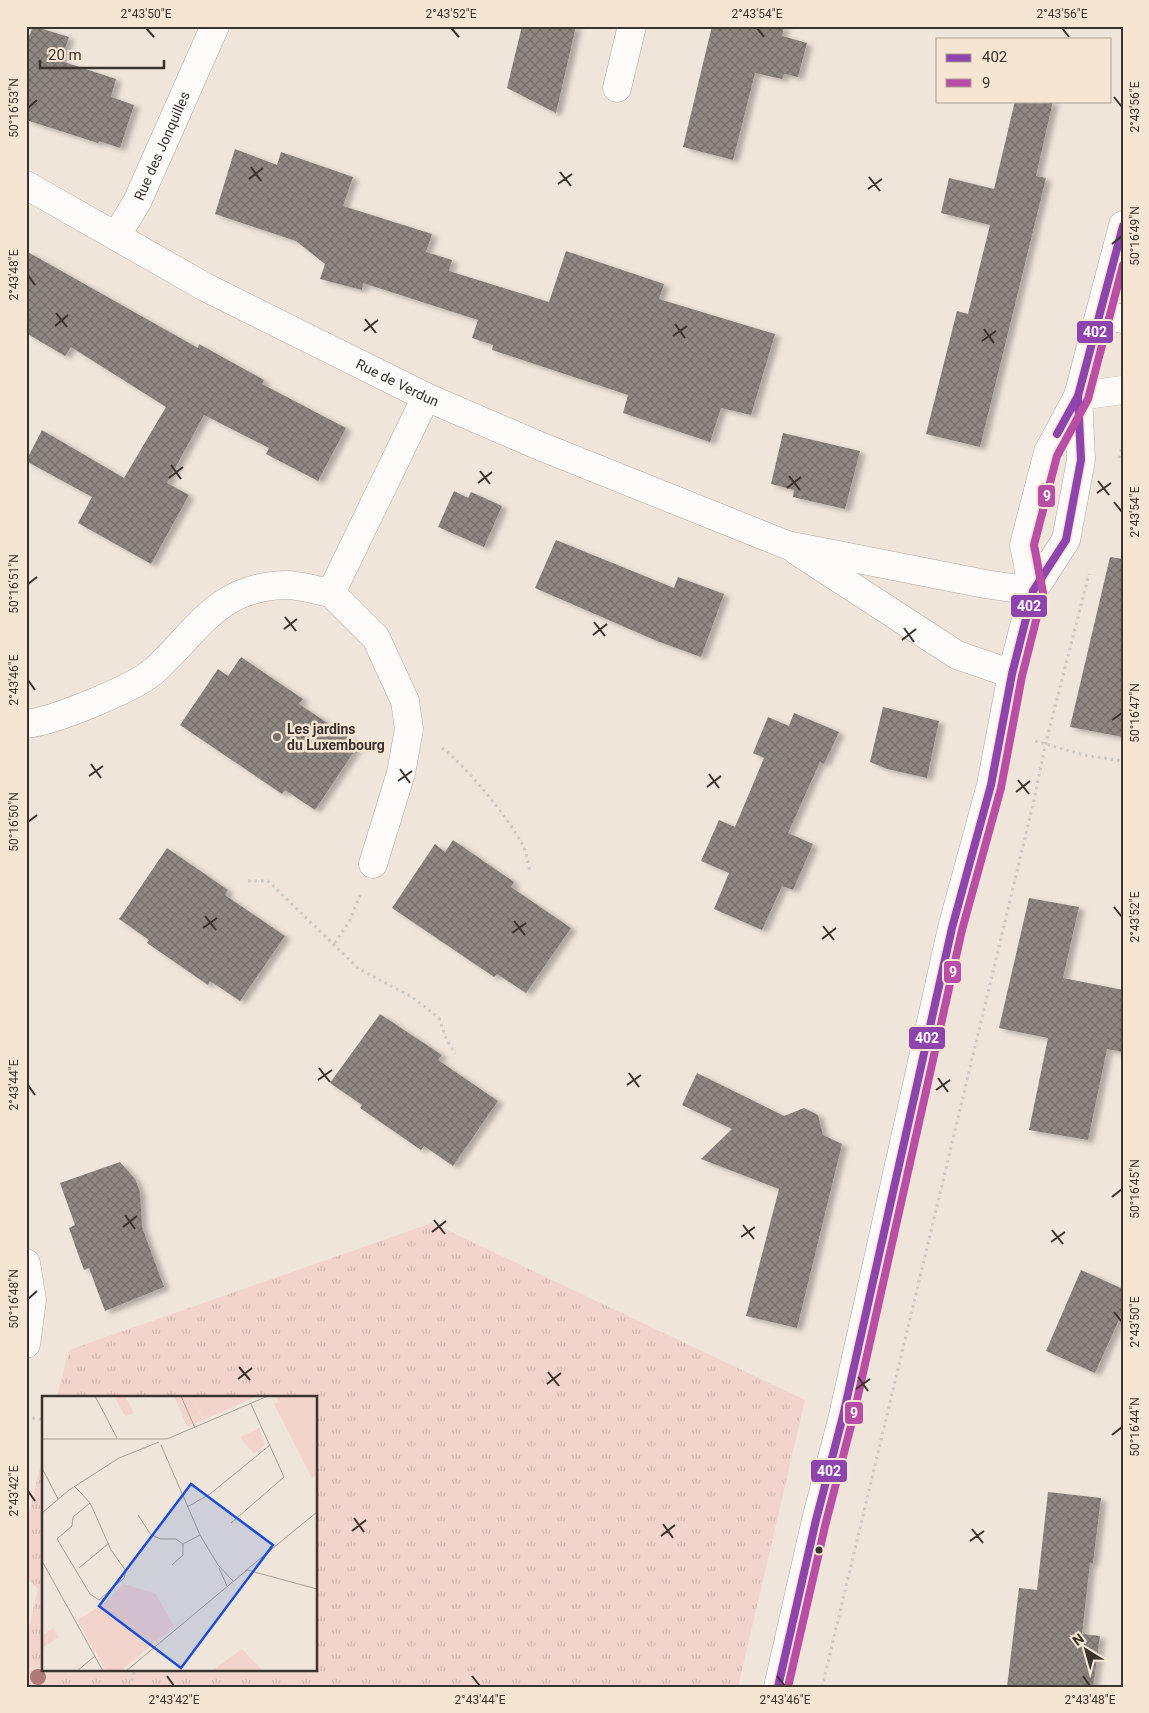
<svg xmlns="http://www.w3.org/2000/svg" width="1149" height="1713" font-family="Roboto,sans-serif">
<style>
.grass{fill:url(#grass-tufts)}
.building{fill:url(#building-cross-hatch);filter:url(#shadow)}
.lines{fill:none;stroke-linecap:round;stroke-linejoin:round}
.minor-casing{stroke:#b1a9a1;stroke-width:29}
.tertiary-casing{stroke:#b1a9a1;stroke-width:29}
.secondary-casing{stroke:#b1a9a1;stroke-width:29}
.path{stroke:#cbc7c4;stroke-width:3;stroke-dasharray:2.5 4;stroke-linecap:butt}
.minor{stroke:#fdfbfa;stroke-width:28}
.tertiary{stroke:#fdfbfa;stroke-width:28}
.secondary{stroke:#fdfbfa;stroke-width:28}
.bus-1-casing{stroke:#f7e5d3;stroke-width:11}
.bus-2-casing{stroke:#f7e5d3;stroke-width:11}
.bus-1{stroke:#8e44ad;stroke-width:8}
.bus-2{stroke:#b94ea7;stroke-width:8}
.tree{fill:#ae7b76}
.ticks{fill:none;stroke:#3b342d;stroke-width:2}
.poi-dot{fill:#7a726a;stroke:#f7e5d3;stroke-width:2}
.bus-dot{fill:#3b342d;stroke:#f7e5d3;stroke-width:2}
.labels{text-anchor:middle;stroke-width:5;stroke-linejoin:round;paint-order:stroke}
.street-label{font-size:14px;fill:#3b342d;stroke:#f7e5d3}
.poi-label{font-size:14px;font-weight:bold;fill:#3b342d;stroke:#f7e5d3;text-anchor:start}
.inset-road{fill:none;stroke:#a79e95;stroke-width:1}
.view{fill:#1d4ed8;fill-opacity:0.15;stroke:#1d4ed8;stroke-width:2.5}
.inset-edge{fill:none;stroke:#3b342d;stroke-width:2.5}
.line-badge{stroke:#f7e5d3;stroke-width:2}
.badge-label{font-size:14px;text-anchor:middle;font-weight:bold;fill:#fff}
.neatline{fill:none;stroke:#3b342d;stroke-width:2}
.ticks-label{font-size:12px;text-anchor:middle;fill:#3b342d}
</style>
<defs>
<pattern id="grass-tufts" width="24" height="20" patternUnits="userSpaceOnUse" patternTransform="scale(1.25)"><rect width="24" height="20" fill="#f3d4cd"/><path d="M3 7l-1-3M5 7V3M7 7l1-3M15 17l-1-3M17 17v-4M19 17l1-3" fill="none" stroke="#d1b7b0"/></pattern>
<pattern id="building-cross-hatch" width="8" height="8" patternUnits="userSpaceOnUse" patternTransform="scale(1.25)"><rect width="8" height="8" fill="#8f8781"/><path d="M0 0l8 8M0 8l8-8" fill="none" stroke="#766f6a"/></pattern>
<filter id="shadow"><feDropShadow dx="5.5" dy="3" stdDeviation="2.5" flood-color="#0004"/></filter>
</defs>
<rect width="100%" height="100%" fill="#efe5db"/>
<path class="grass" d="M 432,1223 L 805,1400 L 738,1687 L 26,1687 L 26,1639 L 38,1589 L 26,1578 L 26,1526 L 44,1451 L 44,1669 L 316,1669 L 316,1397 L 57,1397 L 69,1350 Z"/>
<path class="building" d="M 33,26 L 69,37 L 61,61 L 116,79 L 111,97 L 134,105 L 120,148 L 99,141 L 98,143 L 26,120 L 26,44 Z
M 522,26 L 576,26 L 556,113 L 507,88 Z
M 712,26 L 784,26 L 782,36 L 807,43 L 798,77 L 784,74 L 782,79 L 755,73 L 733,160 L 683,147 Z
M 1015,101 L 1053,101 L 1036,176 L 1046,178 L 980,447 L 926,434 L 957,311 L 968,314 L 990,225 L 941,213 L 949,178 L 994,189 Z
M 235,149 L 277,165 L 281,152 L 353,177 L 343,206 L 432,234 L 426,252 L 452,260 L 449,271 L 549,302 L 566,251 L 664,284 L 659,299 L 775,334 L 751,415 L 721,408 L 710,442 L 623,413 L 628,395 L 492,350 L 493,345 L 472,338 L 478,320 L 363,283 L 362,290 L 320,279 L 325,264 L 296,241 L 215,214 Z
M 26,251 L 198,348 L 199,344 L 264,380 L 262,384 L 346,428 L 318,481 L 266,454 L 269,448 L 204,415 L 167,483 L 189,495 L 151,564 L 78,523 L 92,497 L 26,461 L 42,430 L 124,478 L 166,407 L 71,347 L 65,356 L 26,333 Z
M 783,433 L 860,451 L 845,509 L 793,497 L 794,490 L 771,484 Z
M 454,491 L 468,498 L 471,492 L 502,506 L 484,547 L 438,527 Z
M 556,540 L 674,588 L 678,577 L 724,594 L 701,657 L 657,641 L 535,588 Z
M 1110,557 L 1123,559 L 1123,737 L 1070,727 Z
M 241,657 L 303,699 L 299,704 L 359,744 L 315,810 L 285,790 L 282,794 L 180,725 L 218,669 L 228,676 Z
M 883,707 L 939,721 L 927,778 L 887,769 L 870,762 Z
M 794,713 L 839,732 L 824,764 L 820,762 L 788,833 L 813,844 L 793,890 L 782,886 L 762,930 L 714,909 L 729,873 L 701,861 L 719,820 L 735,827 L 764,758 L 753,753 L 768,717 L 789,726 Z
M 453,840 L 514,882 L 511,887 L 571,928 L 526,993 L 497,974 L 494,977 L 392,908 L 435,844 L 445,852 Z
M 167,848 L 228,890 L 225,895 L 285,936 L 240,1001 L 210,981 L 208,985 L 147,943 L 149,940 L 119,919 Z
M 1029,898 L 1079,907 L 1063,978 L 1123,990 L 1123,1052 L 1107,1049 L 1088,1140 L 1029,1130 L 1048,1038 L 999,1028 Z
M 380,1014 L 442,1055 L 438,1060 L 498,1101 L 453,1166 L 424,1146 L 421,1150 L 360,1108 L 362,1105 L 330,1083 Z
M 697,1073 L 784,1116 L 804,1108 L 818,1115 L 823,1135 L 842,1144 L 797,1328 L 746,1316 L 779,1189 L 701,1159 L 732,1129 L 682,1105 Z
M 120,1162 L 135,1179 L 140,1192 L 142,1227 L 164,1287 L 105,1311 L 89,1268 L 84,1270 L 77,1251 L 69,1228 L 75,1225 L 60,1183 Z
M 1081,1270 L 1123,1289 L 1123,1311 L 1095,1373 L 1046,1351 Z
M 1048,1492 L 1101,1498 L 1093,1563 L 1090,1563 L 1082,1634 L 1100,1636 L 1093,1687 L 1007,1687 L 1019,1588 L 1037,1590 Z"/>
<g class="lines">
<g class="minor-casing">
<g id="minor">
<path d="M 617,88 L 632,26"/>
<path id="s1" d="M 117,235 L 137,202 L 215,26"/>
<path d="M 26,724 C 54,721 136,688 156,669 C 199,629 218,587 285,585 C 300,585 316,590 331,593"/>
<path d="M 373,864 L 401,773 L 409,729 L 405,701 L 376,638 L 331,593 L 426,397"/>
<path d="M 26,1263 L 32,1300 L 26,1344"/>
</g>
</g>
<g class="tertiary-casing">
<g id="tertiary">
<path id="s2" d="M 26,185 L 205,287 L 426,397 L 535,444 L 787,545 L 985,584 L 1033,591"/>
<path d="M 1100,314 L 1123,319"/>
<path d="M 1078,396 L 1123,390"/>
<path d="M 797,551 L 957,655 L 1012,674"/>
</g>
</g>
<g class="secondary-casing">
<path id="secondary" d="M 1033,591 L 1024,545 L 1048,452 L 1078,396 L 1123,225
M 778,1687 L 816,1520 L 843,1416 L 952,928 L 991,785 L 1012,674 L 1033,591 L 1066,540 L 1081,460 L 1078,396"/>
</g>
<path class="path" d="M 1119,458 L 1123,442
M 1035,741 L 1084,755 L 1123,761
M 442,748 C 466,766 509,818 523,846 C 527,853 528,864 530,872
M 248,881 L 268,881 L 359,969 L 412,997 L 439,1018 L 446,1038 L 455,1054
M 335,943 L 350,920 L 360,895
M 26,1417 L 44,1420
M 130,1687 L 135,1669
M 822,1687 L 1034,800 L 1045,746 L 1089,574"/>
<use href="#minor" class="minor"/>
<use href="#tertiary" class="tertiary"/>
<use href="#secondary" class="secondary"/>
<g class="bus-1-casing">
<path id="bus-1" d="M 1057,434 L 1078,396 L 1123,226
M 778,1687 L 816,1520 L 843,1416 L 952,928 L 991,785 L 1012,674 L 1033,591 L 1066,540 L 1081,460 L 1078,396"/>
</g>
<g class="bus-2-casing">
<path id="bus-2" d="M 788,1687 L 826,1522 L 853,1418 L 962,930 L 1001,788 L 1022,676 L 1043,593 L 1034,545 L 1057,456 L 1088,399 L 1123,265"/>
</g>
<use href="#bus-1" class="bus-1"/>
<use href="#bus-2" class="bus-2"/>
</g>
<circle class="tree" cx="38" cy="1677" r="8"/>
<path class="ticks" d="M 146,28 L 154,37M 451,28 L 459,37M 757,28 L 764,37M 1062,28 L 1069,37M 1114,97 L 1122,107M 28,108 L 37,100M 251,167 L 261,181M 560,172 L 571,186M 869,177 L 880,191M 249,179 L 263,168M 558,184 L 572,174M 868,189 L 882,179M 1112,244 L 1122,236M 28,275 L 35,285M 56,313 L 67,327M 365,319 L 376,333M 675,324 L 685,338M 55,326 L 68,315M 984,329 L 994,343M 364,331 L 378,320M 673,336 L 687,326M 982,341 L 996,331M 171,465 L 181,479M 480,471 L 490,484M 789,476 L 800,490M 169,478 L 183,467M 1098,481 L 1109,495M 478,483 L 492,472M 787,488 L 801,477M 1097,493 L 1111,483M 1114,502 L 1122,512M 28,584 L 37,577M 285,617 L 296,631M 594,622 L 605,636M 904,628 L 914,642M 284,629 L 297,619M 593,635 L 607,624M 902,640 L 916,629M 28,680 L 35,690M 1112,720 L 1122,713M 91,764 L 101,778M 400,769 L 410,783M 709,774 L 719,788M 89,776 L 103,766M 1018,780 L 1029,794M 398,781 L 412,771M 707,787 L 721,776M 1016,792 L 1030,781M 28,822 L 37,815M 1114,907 L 1122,917M 205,916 L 216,930M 514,921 L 525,935M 823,926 L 834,940M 203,928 L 217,918M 512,933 L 526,923M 822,939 L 836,928M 319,1068 L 330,1082M 629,1073 L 639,1087M 938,1078 L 948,1092M 318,1080 L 332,1070M 28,1085 L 35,1095M 627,1085 L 641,1075M 936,1090 L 950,1080M 1112,1197 L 1122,1189M 125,1215 L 135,1229M 434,1220 L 445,1234M 743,1225 L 754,1239M 123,1227 L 137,1216M 1052,1230 L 1063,1244M 432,1232 L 446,1221M 741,1237 L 755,1227M 1051,1242 L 1065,1232M 28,1299 L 37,1291M 1114,1312 L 1122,1322M 239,1367 L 250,1380M 548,1372 L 559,1386M 858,1377 L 868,1391M 238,1379 L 252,1368M 547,1384 L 561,1373M 856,1389 L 870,1379M 1112,1435 L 1122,1427M 28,1491 L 35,1501M 354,1518 L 364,1532M 663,1524 L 673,1538M 972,1529 L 983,1543M 352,1531 L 366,1520M 661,1536 L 675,1525M 970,1541 L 984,1531M 167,1676 L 174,1686M 472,1676 L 480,1686M 777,1676 L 785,1686M 1083,1676 L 1090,1686"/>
<circle class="poi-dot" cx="277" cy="737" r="5"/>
<circle class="bus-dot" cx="819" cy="1550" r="4.5"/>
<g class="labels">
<g class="street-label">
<text dy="5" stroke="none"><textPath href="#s1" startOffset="100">Rue des Jonquilles</textPath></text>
<text dy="5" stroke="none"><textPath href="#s2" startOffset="421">Rue de Verdun</textPath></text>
</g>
<g class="poi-label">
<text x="287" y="734">Les jardins<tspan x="287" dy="16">du Luxembourg</tspan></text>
</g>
</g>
<g transform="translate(42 1396)">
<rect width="275" height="275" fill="#efe5db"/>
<path d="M 217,32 L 223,49 L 212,58 L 198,41 ZM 82,188 L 114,198 L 132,231 L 78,275 L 64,275 L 35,224 L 59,210 ZM 11,232 L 17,241 L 0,252 L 0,240 ZM 200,253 L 221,275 L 171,275 L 171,274 Z" fill="#f3d4cd"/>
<path d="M 150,0 L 216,0 L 161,24 Z" fill="#f3d4cd"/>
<path d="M 132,0 L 150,0 L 161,25 L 145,30 ZM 234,0 L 275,0 L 275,78 L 270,82 L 232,8 L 236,6 Z" fill="#f3d4cd"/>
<path d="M 72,0 L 83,0 L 92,17 L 83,20 Z" fill="#f3d4cd"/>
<path class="inset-road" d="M 53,0 L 75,42M 139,0 L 153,32M 0,43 L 125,43M 125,43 L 226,0M 119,49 L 158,139 L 176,169 L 191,185M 0,72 L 16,103M 32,90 L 38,96 L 48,107 L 50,111 L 69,154 L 84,175 L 82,182 L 57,204 L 48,198 L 15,143 L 30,130 L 31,121 L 48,107M 145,111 L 168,98 L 228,49M 0,117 L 27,94 L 77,62 L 117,46M 96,119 L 109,139 L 119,143 L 134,143 L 141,148M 189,127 L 242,81 L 209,8M 0,165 L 61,275M 130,169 L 141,159 L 141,148 L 158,139M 37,172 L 67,147M 177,172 L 185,190M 205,174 L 275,193M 203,175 L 275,116M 35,275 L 53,260M 84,275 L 205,174"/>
<path class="view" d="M 149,88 L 231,149 L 139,272 L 57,210 Z"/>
<rect width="275" height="275" class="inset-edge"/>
</g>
<g class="line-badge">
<rect x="1076" y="320" width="38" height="24" rx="5" fill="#8e44ad"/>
<rect x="1037" y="484" width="19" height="24" rx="5" fill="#b94ea7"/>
<rect x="1010" y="594" width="38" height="24" rx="5" fill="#8e44ad"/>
<rect x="943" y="960" width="19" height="24" rx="5" fill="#b94ea7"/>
<rect x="908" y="1026" width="38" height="24" rx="5" fill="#8e44ad"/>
<rect x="844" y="1401" width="20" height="24" rx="5" fill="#b94ea7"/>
<rect x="810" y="1459" width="38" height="24" rx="5" fill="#8e44ad"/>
</g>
<g class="badge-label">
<text x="1095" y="337">402</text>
<text x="1047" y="501">9</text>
<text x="1029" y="611">402</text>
<text x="953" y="977">9</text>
<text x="927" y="1043">402</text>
<text x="854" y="1418">9</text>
<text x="829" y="1476">402</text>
</g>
<rect width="1149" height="1713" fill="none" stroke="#f7e5d3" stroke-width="55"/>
<rect x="936" y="38" width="175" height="65" fill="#f7e5d3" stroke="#ac9e91"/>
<rect x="946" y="54" width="25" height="8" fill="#8e44ad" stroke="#ac9e91"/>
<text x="982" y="62" font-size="15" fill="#3b342d">402</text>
<rect x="946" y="79" width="25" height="8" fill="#b94ea7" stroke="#ac9e91"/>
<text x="982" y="88" font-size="15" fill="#3b342d">9</text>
<g transform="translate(1086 1650) rotate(323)" stroke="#f7e5d3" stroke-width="4" paint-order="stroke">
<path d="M0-4L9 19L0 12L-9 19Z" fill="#3b342d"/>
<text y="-8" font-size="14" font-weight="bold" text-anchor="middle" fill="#3b342d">N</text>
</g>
<path d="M40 60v8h124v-8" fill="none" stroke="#3b342d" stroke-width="2.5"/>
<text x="48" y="60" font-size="15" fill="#3b342d" stroke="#f7e5d3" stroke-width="4" paint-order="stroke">20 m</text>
<rect x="28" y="28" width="1094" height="1658" class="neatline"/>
<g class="ticks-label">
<text x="146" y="18">2°43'50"E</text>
<text x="451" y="18">2°43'52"E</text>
<text x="757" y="18">2°43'54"E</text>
<text x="1062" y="18">2°43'56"E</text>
<text transform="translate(1135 107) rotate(-90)" y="4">2°43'56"E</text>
<text transform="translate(14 108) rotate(-90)" y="4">50°16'53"N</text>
<text transform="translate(1135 236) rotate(-90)" y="4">50°16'49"N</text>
<text transform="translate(14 275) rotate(-90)" y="4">2°43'48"E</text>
<text transform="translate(1135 512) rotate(-90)" y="4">2°43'54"E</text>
<text transform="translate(14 584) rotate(-90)" y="4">50°16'51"N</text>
<text transform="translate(14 680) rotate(-90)" y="4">2°43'46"E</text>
<text transform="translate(1135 713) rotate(-90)" y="4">50°16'47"N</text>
<text transform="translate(14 822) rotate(-90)" y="4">50°16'50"N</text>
<text transform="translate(1135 917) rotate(-90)" y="4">2°43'52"E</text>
<text transform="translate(14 1085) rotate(-90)" y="4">2°43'44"E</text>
<text transform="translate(1135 1189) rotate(-90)" y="4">50°16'45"N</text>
<text transform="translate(14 1299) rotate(-90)" y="4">50°16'48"N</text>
<text transform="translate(1135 1322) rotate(-90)" y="4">2°43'50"E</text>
<text transform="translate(1135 1427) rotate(-90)" y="4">50°16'44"N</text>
<text transform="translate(14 1491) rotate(-90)" y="4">2°43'42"E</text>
<text x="174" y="1704">2°43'42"E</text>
<text x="480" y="1704">2°43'44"E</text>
<text x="785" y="1704">2°43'46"E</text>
<text x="1090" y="1704">2°43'48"E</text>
</g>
</svg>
